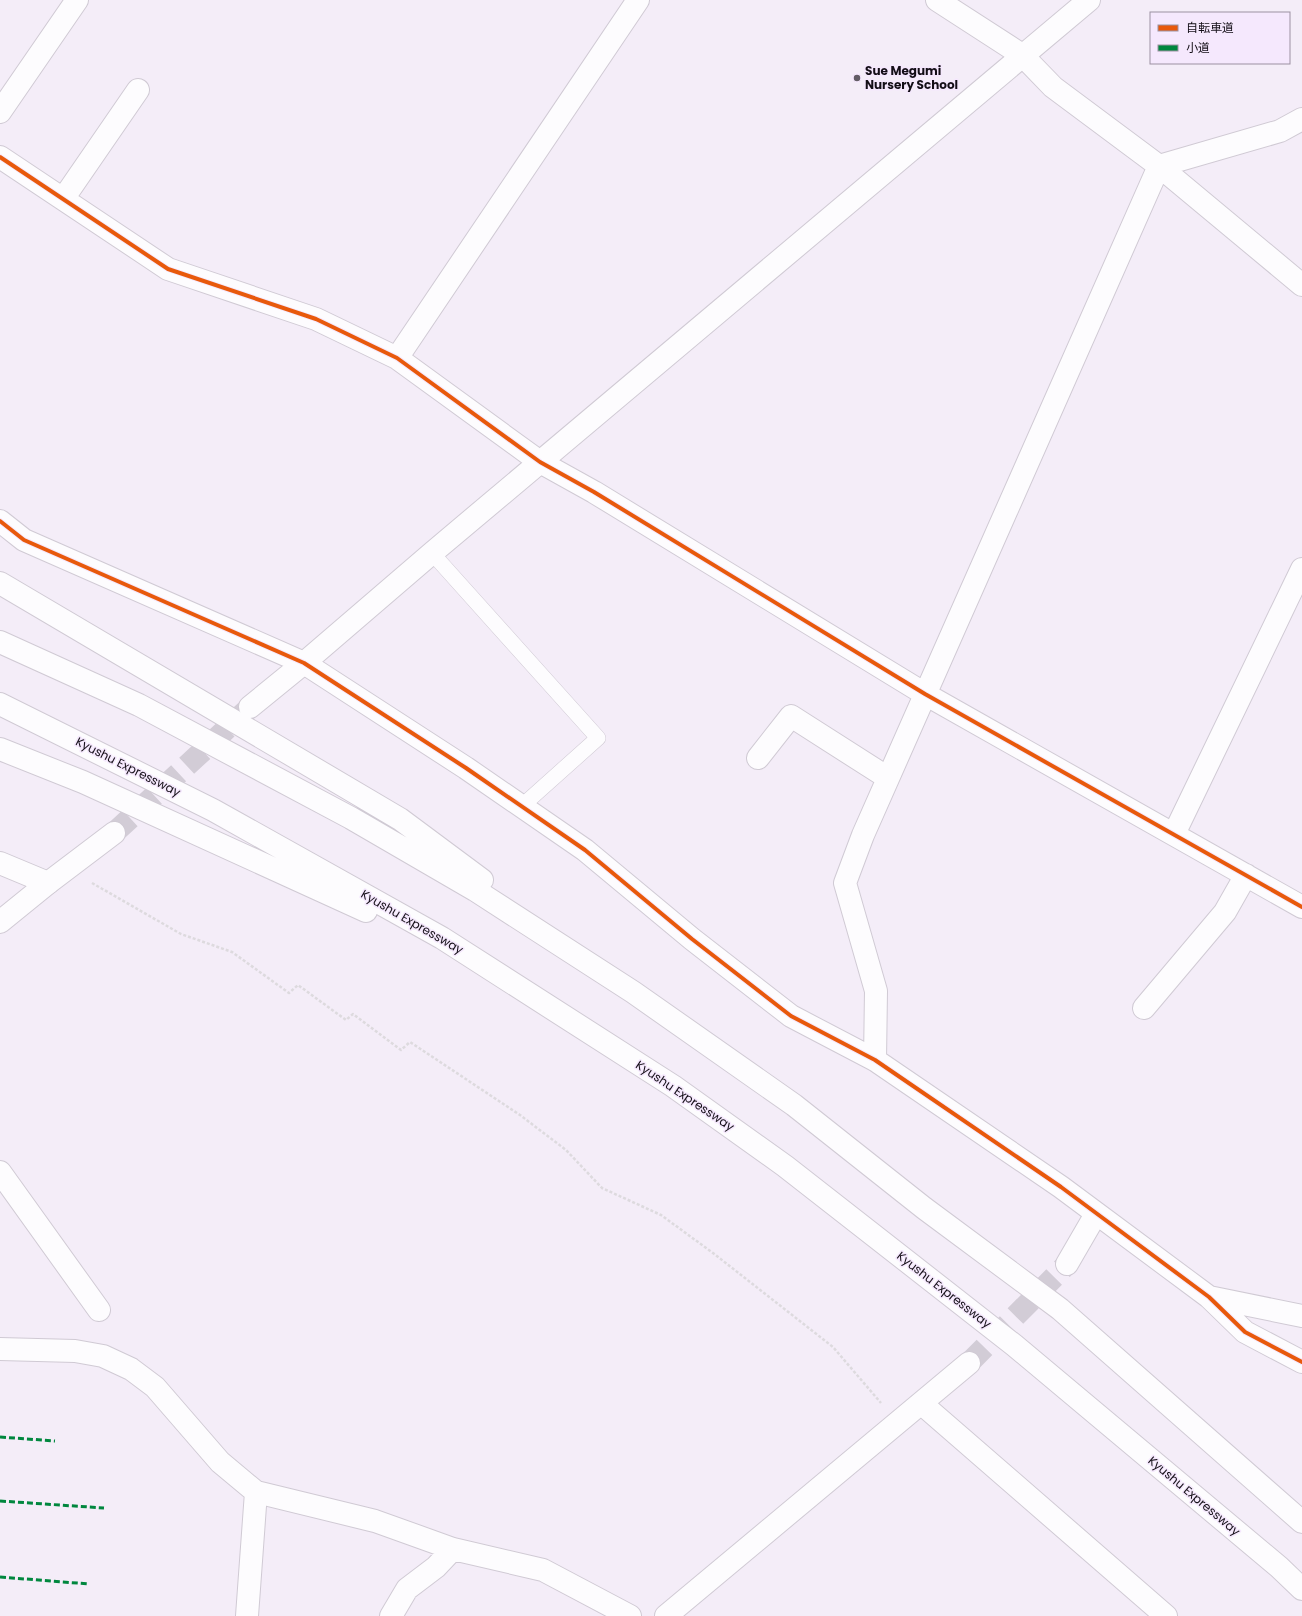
<svg xmlns="http://www.w3.org/2000/svg" width="1302" height="1616" font-family="Poppins,'Noto Sans JP',sans-serif">
<style>
.lines{fill:none;stroke-linecap:round;stroke-linejoin:round}
.tertiary-tunnel{stroke:#d2ccd6;stroke-width:22;stroke-dasharray:22 11;stroke-linecap:butt}
.service-casing{stroke:#d0cad4;stroke-width:16}
.minor-casing{stroke:#d0cad4;stroke-width:24}
.tertiary-casing{stroke:#d0cad4;stroke-width:24}
.motorway-casing{stroke:#d0cad4;stroke-width:24}
.path{stroke:#dddade;stroke-width:2.5;stroke-dasharray:3 2;stroke-linecap:butt}
.service{stroke:#fdfcfe;stroke-width:15}
.minor{stroke:#fdfcfe;stroke-width:22}
.tertiary{stroke:#fdfcfe;stroke-width:22}
.motorway{stroke:#fdfcfe;stroke-width:22}
.quiet{stroke:#00873e;stroke-width:3;stroke-dasharray:6 3;stroke-linecap:butt}
.cycleway-casing{stroke:#f5e8fd;stroke-width:6}
.cycleway{stroke:#e8590c;stroke-width:4}
.poi-dot{fill:#625c65;stroke:#f5e8fd;stroke-width:1.5}
.labels{text-anchor:middle;stroke-width:3;stroke-linejoin:round;paint-order:stroke}
.poi-label{font-size:12px;font-weight:bold;fill:#130e16;stroke:#f5e8fd;text-anchor:start}
.street-label{font-size:12px;fill:#130e16;stroke:#f5e8fd}
</style>
<rect width="100%" height="100%" fill="#f4edf8"/>
<g class="lines">
<path class="tertiary-tunnel" d="M 114,833 L 248,709
M 969,1363 L 1067,1264"/>
<g class="service-casing">
<path id="service" d="M 432,553 L 598,738 L 522,806"/>
</g>
<g class="minor-casing">
<path id="minor" d="M 937,0 L 1022,55 L 1053,87 L 1159,166 L 1302,285
M 0,112 L 77,0
M 0,157 L 168,269 L 316,319 L 397,358 L 540,462 L 594,492 L 925,694 L 1302,907
M 63,199 L 138,90
M 397,358 L 638,0
M 304,663 L 466,768 L 585,850 L 692,939 L 791,1016 L 875,1060 L 1061,1187 L 1209,1297 L 1245,1332 L 1302,1362
M 758,758 L 791,716 L 888,778
M 1174,834 L 1302,569
M 0,863 L 48,883
M 1144,1008 L 1225,912 L 1246,875
M 875,1060 L 876,991 L 845,883 L 863,835 L 1159,166 L 1280,131 L 1302,119
M 0,1172 L 99,1310
M 1209,1297 L 1302,1316
M 0,1349 L 75,1351 L 103,1356 L 131,1369 L 155,1387 L 220,1462 L 256,1492 L 375,1521 L 453,1549 L 543,1570 L 630,1616
M 922,1404 L 1166,1616
M 247,1616 L 256,1492
M 391,1616 L 407,1589 L 436,1567 L 453,1549"/>
</g>
<g class="tertiary-casing">
<path id="tertiary" d="M 0,521 L 24,540 L 304,663
M 250,707 L 304,663 L 432,553 L 1089,0
M 0,922 L 48,883 L 114,833
M 1067,1264 L 1096,1214
M 666,1616 L 969,1363"/>
</g>
<g class="motorway-casing">
<path id="motorway" d="M 0,583 L 400,819 L 482,880
M 0,642 L 139,705 L 351,818 L 475,890 L 633,992 L 794,1105 L 924,1208 L 1060,1309 L 1302,1522
M 0,704 L 213,810 L 442,938 L 673,1086 L 785,1166 L 1014,1345 L 1279,1567 L 1302,1589
M 0,749 L 83,782 L 366,911"/>
</g>
<path class="path" d="M 92,883 L 181,934 L 232,952 L 289,993 L 298,985 L 346,1020 L 353,1014 L 401,1050 L 410,1042 L 520,1115 L 566,1150 L 602,1188 L 661,1215 L 713,1253 L 833,1347 L 881,1403"/>
<use href="#service" class="service"/>
<use href="#minor" class="minor"/>
<use href="#tertiary" class="tertiary"/>
<use href="#motorway" class="motorway"/>
<path class="quiet" d="M 0,1437 L 55,1441
M 0,1501 L 104,1508
M 0,1577 L 89,1584"/>
<g class="cycleway-casing">
<path id="cycleway" d="M 0,157 L 168,269 L 316,319 L 397,358 L 540,462 L 594,492 L 925,694 L 1302,907
M 0,521 L 24,540 L 304,663 L 466,768 L 585,850 L 692,939 L 791,1016 L 875,1060 L 1061,1187 L 1209,1297 L 1245,1332 L 1302,1362"/>
</g>
<use href="#cycleway" class="cycleway"/>
</g>
<circle class="poi-dot" cx="857" cy="78" r="4"/>
<g class="labels">
<g class="poi-label">
<text x="865" y="75">Sue Megumi<tspan x="865" dy="14">Nursery School</tspan></text>
</g>
<g class="street-label">
<text transform="translate(128 767) rotate(27)" y="4">Kyushu Expressway</text>
<text transform="translate(412 922) rotate(30)" y="4">Kyushu Expressway</text>
<text transform="translate(685 1096) rotate(34)" y="4">Kyushu Expressway</text>
<text transform="translate(944 1290) rotate(38)" y="4">Kyushu Expressway</text>
<text transform="translate(1194 1496) rotate(40)" y="4">Kyushu Expressway</text>
</g>
</g>
<rect x="1150" y="12" width="140" height="52" fill="#f5e8fd" stroke="#9b91a1"/>
<rect x="1158" y="25" width="20" height="6" fill="#e8590c" stroke="#9b91a1"/>
<text x="1186" y="32" font-size="12" fill="#130e16">自転車道</text>
<rect x="1158" y="45" width="20" height="6" fill="#00873e" stroke="#9b91a1"/>
<text x="1186" y="52" font-size="12" fill="#130e16">小道</text>
</svg>
